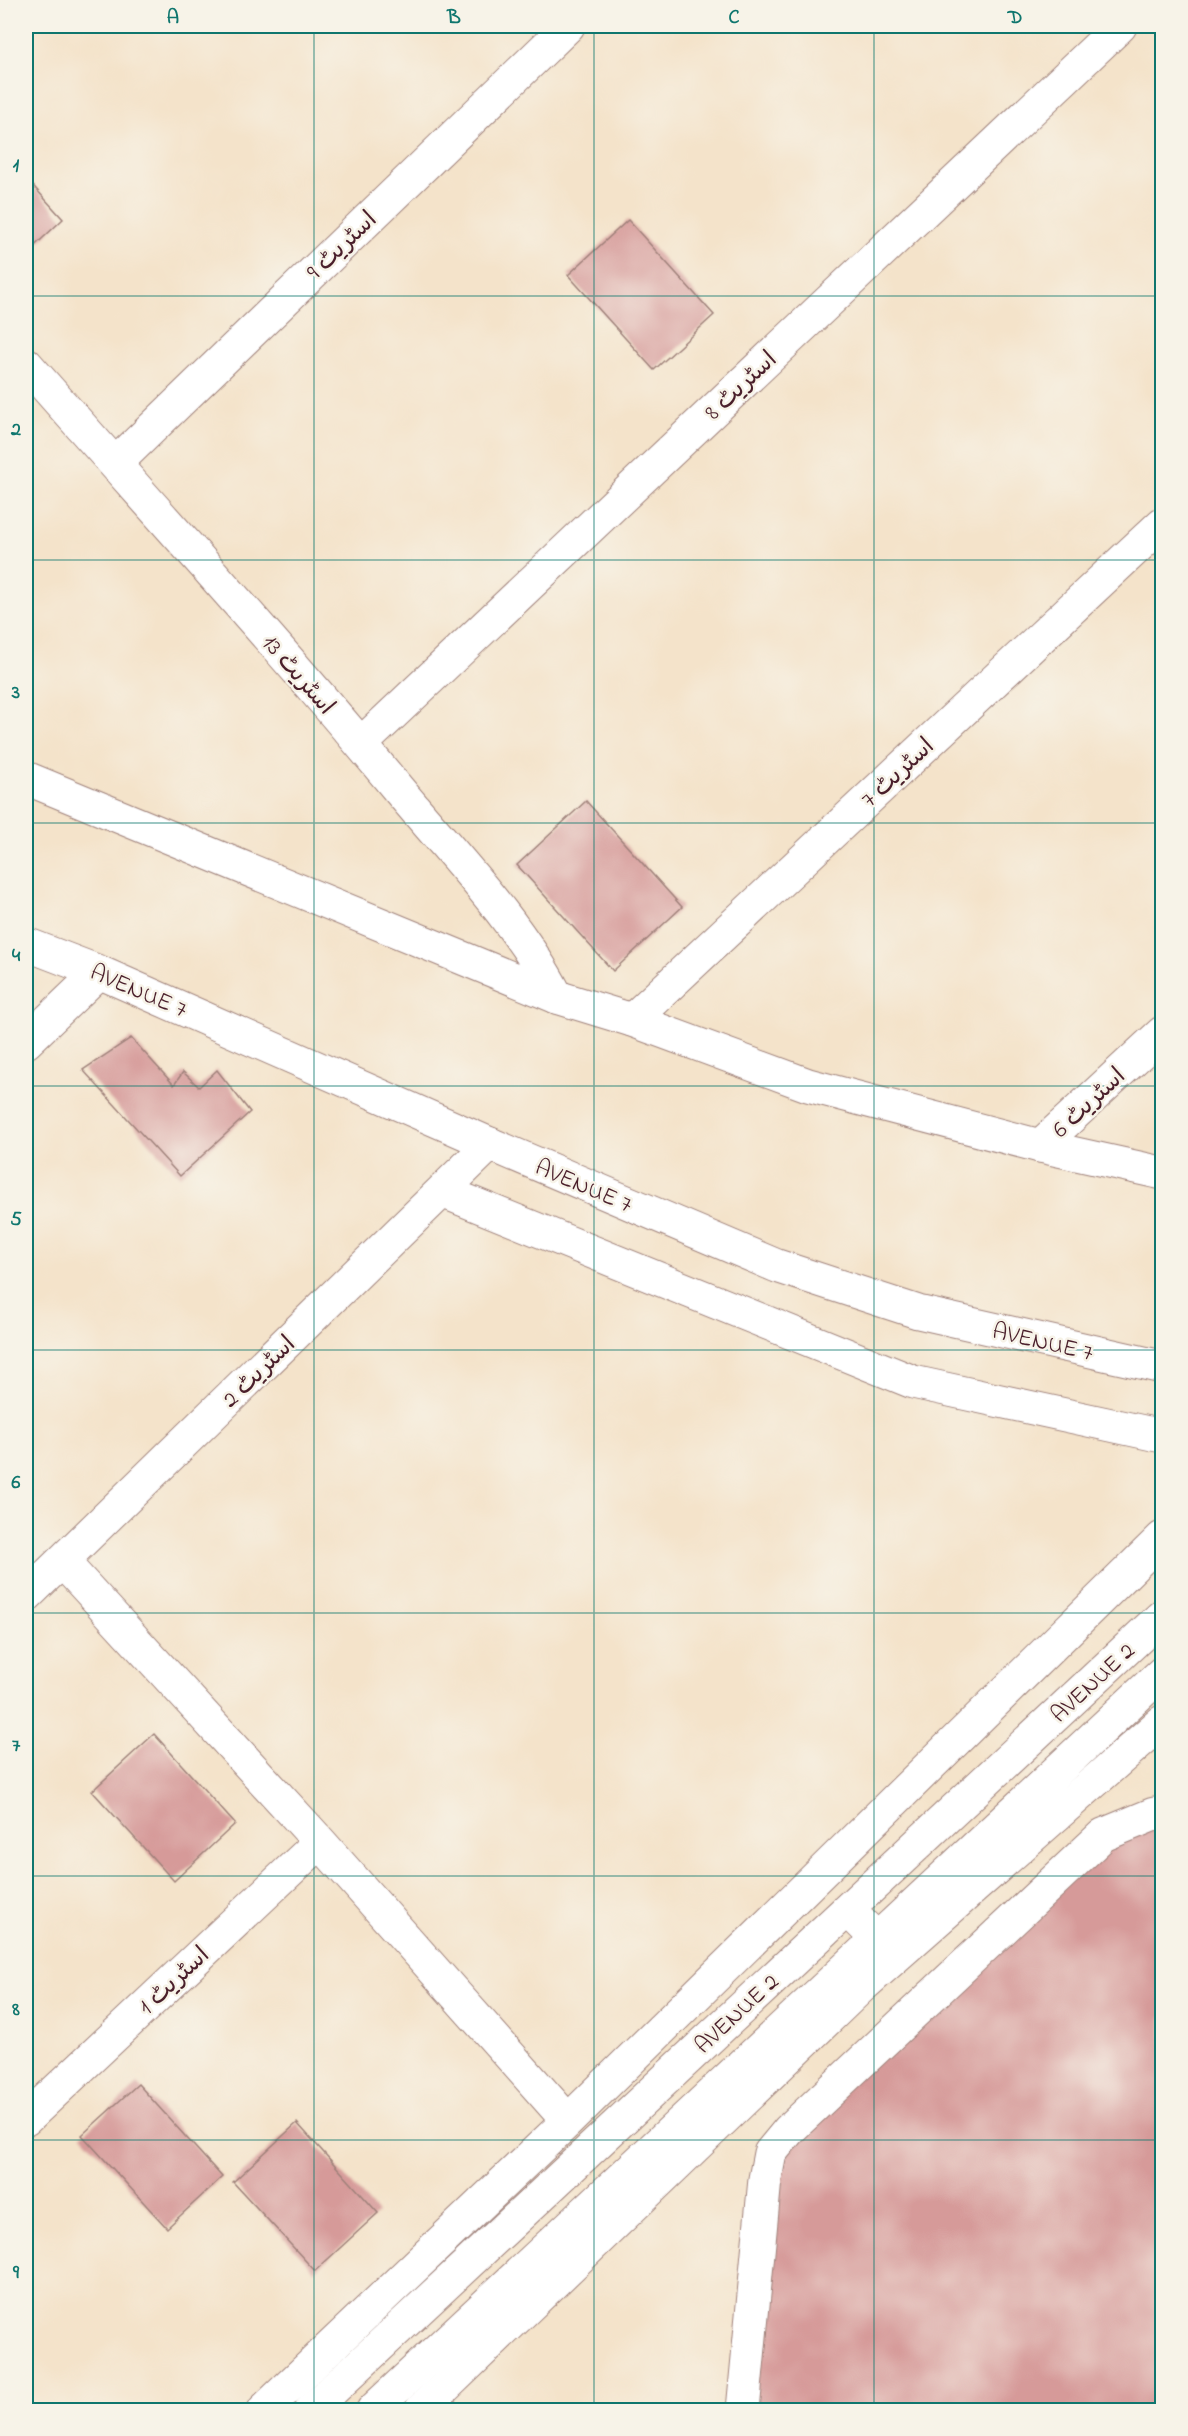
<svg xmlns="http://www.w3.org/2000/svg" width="1188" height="2436" font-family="'Indie Flower','Playpen Sans Arabic',sans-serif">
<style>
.building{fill:#d69a99}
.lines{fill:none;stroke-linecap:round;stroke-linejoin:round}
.minor-casing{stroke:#9f817a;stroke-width:35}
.major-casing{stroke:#9f817a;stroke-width:35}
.minor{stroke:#fff;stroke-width:33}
.major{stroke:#fff;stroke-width:33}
.grid{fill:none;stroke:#0f766e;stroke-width:1.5;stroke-opacity:0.55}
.labels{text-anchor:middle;stroke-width:5;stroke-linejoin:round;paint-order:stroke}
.street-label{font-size:24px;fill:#4a1f2b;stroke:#f7f3e8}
.neatline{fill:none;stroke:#0f766e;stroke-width:2}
.grid-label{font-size:20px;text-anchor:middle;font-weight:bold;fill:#0f766e}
</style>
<rect width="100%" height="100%" fill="#f7f3e8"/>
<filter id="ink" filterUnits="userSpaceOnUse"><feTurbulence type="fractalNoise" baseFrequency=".0167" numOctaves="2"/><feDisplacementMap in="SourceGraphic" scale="12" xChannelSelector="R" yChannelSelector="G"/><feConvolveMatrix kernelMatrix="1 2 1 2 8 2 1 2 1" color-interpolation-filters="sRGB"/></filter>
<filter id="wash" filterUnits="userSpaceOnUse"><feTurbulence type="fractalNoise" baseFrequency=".008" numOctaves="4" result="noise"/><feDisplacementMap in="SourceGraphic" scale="24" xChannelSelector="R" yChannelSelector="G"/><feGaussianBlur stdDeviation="1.35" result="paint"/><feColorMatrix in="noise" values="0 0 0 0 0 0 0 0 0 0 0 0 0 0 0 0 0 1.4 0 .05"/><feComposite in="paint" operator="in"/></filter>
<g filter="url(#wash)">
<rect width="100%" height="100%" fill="#f4e3ca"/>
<g id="blocks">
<path class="building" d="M 26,178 L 63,219 L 26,254 Z
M 628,220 L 714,315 L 654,370 L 568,275 Z
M 586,801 L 682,907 L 613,971 L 517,865 Z
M 131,1038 L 174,1085 L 183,1072 L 199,1087 L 217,1070 L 250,1112 L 180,1176 L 83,1070 Z
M 154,1734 L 235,1824 L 174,1881 L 92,1791 Z
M 1162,1813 L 1162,2410 L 743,2410 L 770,2153 L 1103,1835 Z
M 138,2084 L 222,2177 L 167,2228 L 82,2135 Z
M 297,2123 L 378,2213 L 315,2271 L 233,2182 Z"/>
</g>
</g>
<g filter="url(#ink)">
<use href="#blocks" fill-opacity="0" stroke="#9f817a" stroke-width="1.5"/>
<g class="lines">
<g class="minor-casing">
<path id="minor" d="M 26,364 C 150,505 278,644 398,789 C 454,856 517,920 557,997
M 115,464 L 568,26
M 361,744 L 1120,26
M 632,1020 L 1162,524
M 26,1042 L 99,972
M 1040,1146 L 1162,1033
M 442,1191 L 913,1382 L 1162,1436
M 63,1562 L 320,1842 L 568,2121
M 26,1596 L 490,1144
M 848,1910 L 877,1939
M 26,2119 L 320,1842
M 264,2410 L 568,2121 L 1162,1538
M 421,2410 L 861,1987 L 1162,1722
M 743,2410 L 765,2179 L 770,2153 L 789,2130 L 1103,1835 L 1154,1814 L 1162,1813"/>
</g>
<g class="major-casing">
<path id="major" d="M 26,778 L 557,997 L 632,1020 L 808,1085 L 1040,1146 L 1162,1173
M 26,944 L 99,972 L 490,1144 L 777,1266 L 918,1312 L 1162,1367
M 311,2410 L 1162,1616
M 373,2410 L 1162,1673"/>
</g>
<use href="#minor" class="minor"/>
<use href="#major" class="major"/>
</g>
</g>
<path class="grid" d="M 314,26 L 314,2410M 594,26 L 594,2410M 874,26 L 874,2410M 26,296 L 1162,296M 26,560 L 1162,560M 26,823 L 1162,823M 26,1086 L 1162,1086M 26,1350 L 1162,1350M 26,1613 L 1162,1613M 26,1876 L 1162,1876M 26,2140 L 1162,2140"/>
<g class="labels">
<g class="street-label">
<text transform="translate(341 245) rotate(-44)" y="8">اسٹریٹ 9</text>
<text transform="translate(740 385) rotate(-43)" y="8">اسٹریٹ 8</text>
<text transform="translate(299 674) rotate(49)" y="8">اسٹریٹ 13</text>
<text transform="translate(897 772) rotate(-43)" y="8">اسٹریٹ 7</text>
<text transform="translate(139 990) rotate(23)" y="8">AVENUE 7</text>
<text transform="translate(1088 1102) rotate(-43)" y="8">اسٹریٹ 6</text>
<text transform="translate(584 1185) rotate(23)" y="8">AVENUE 7</text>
<text transform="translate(1043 1341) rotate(13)" y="8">AVENUE 7</text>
<text transform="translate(258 1371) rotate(-44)" y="8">اسٹریٹ 2</text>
<text transform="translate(1092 1682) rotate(-43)" y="8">AVENUE 2</text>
<text transform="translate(173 1980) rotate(-43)" y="8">اسٹریٹ 1</text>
<text transform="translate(736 2013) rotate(-43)" y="8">AVENUE 2</text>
</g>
</g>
<rect width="1188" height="2436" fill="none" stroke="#f7f3e8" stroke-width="66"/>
<rect x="33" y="33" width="1122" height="2370" class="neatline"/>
<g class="grid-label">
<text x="173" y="23">A</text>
<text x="454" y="23">B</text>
<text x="734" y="23">C</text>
<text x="1015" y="23">D</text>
<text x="16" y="171">1</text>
<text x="16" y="435">2</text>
<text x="16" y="698">3</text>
<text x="16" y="961">4</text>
<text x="16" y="1225">5</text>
<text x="16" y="1488">6</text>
<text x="16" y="1751">7</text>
<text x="16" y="2015">8</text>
<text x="16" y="2278">9</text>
</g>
</svg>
